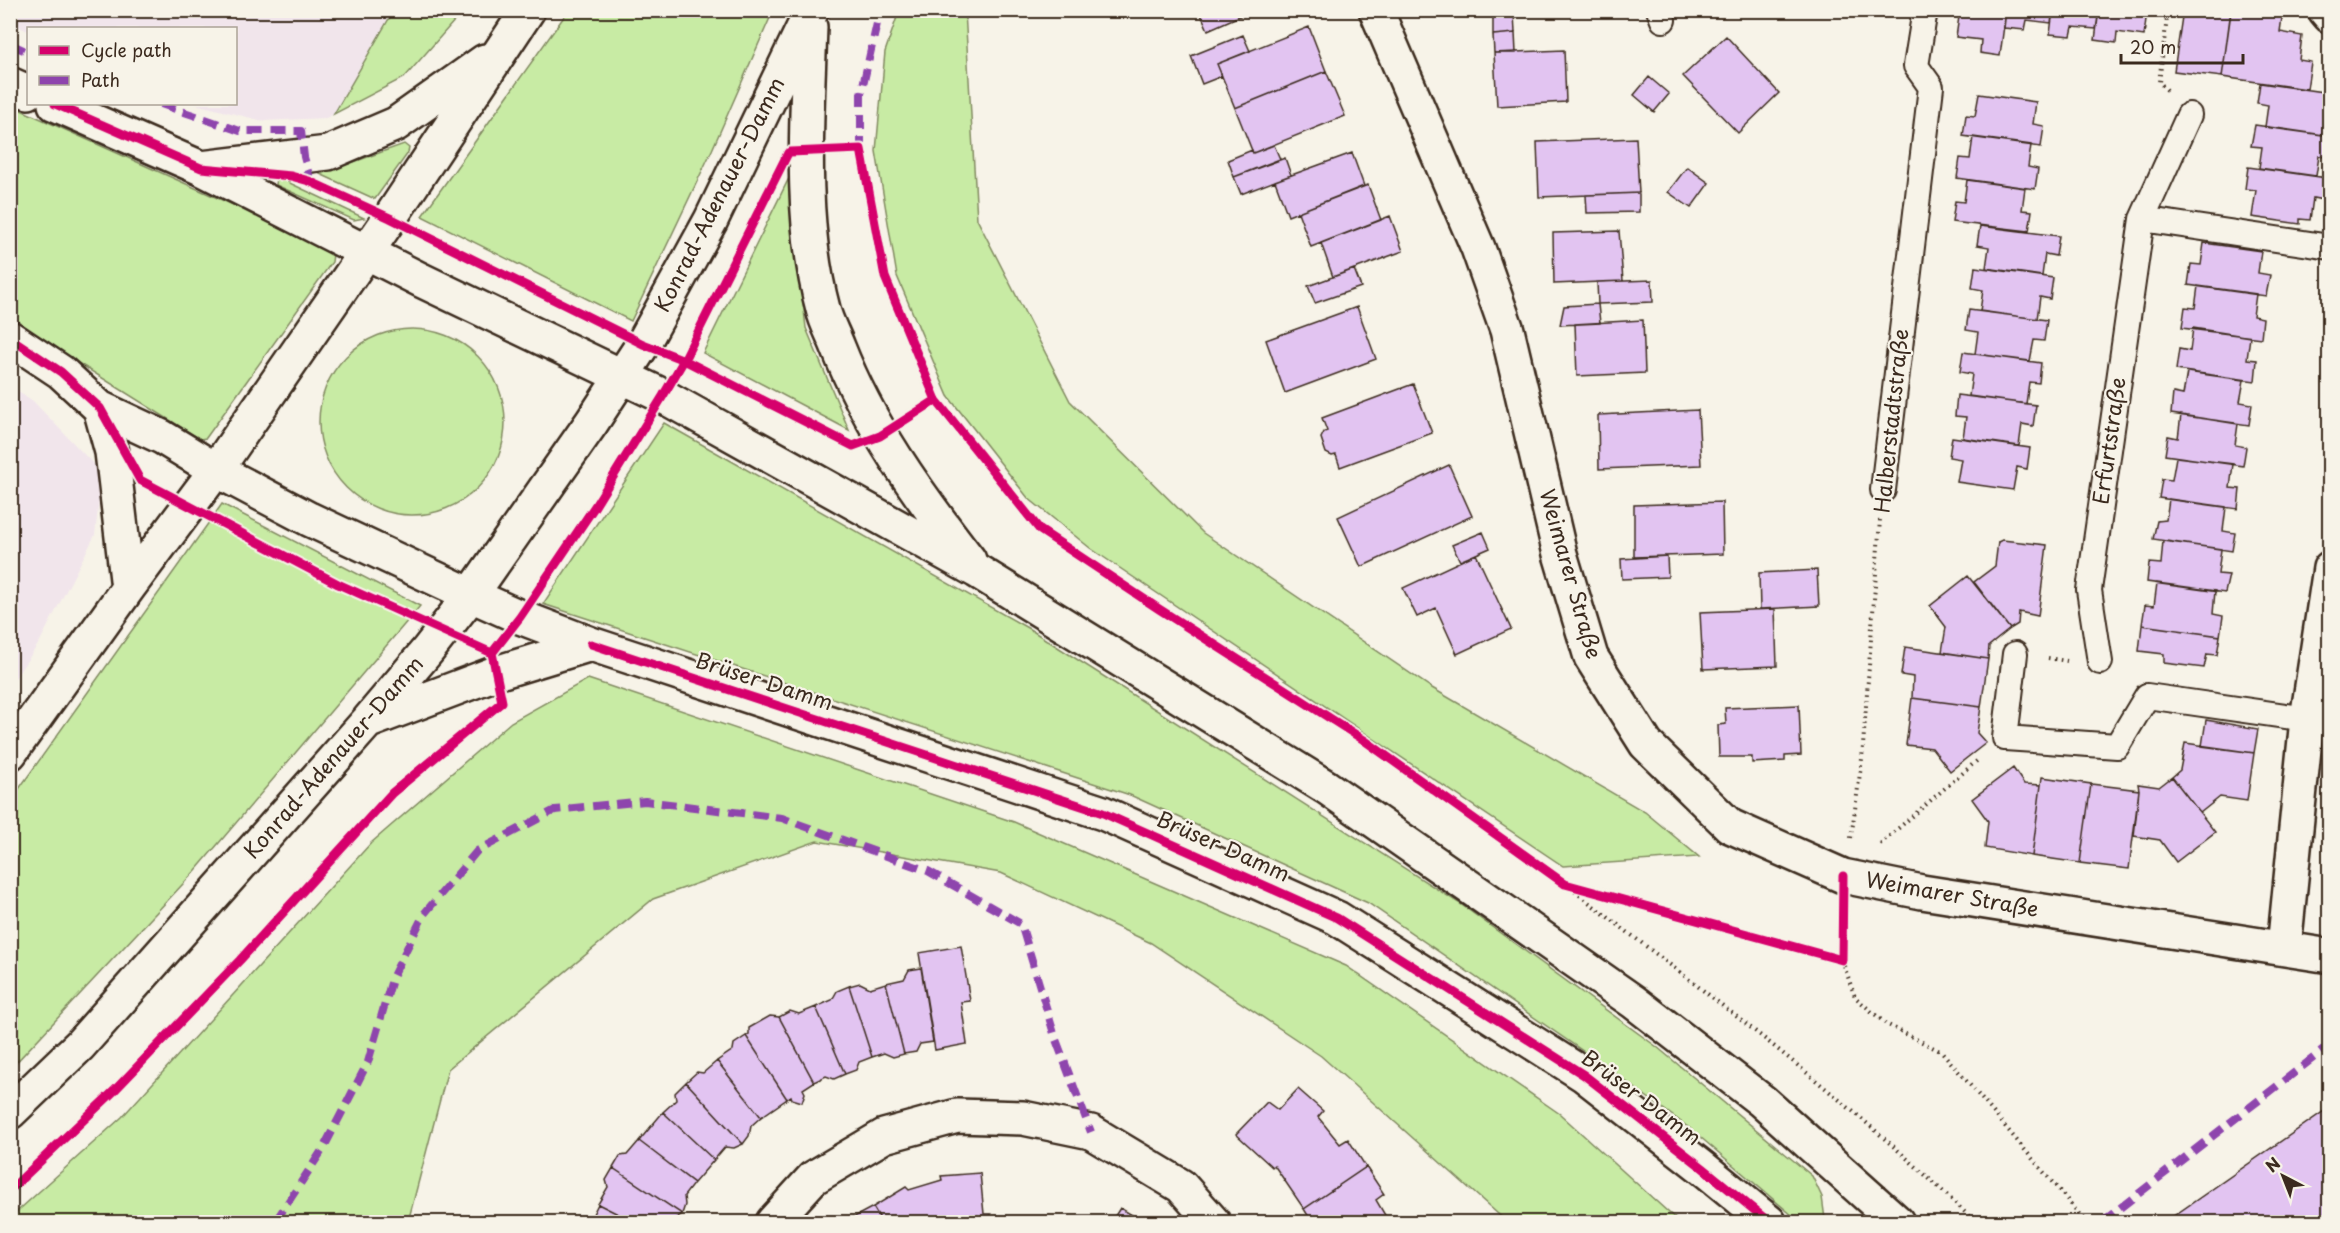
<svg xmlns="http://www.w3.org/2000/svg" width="2340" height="1233" font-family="'Playpen Sans',sans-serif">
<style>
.built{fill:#f1e5eb}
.green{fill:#c8eba4;stroke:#828a61;stroke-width:1.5}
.building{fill:#e2c4f1;stroke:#3b2a1e;stroke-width:1.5}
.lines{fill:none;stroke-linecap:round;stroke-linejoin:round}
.lane-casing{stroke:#3b2a1e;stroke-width:28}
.street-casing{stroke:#3b2a1e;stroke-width:38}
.secondary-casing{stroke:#3b2a1e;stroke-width:38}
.path{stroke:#3b2a1e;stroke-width:4;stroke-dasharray:1.5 4.5;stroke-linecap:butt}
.lane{stroke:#f7f3e8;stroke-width:24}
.street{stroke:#f7f3e8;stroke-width:33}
.secondary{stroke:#f7f3e8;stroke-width:33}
.quiet{stroke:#8e44ad;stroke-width:8;stroke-dasharray:15 8;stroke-linecap:butt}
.cycleway-casing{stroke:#f7f3e8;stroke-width:13}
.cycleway{stroke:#d6006c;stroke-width:9}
.labels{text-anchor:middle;stroke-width:4.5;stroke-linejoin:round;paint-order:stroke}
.street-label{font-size:21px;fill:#3b2a1e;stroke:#f7f3e8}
</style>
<rect width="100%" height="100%" fill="#f7f3e8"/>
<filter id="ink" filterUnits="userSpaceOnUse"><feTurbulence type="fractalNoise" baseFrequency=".0167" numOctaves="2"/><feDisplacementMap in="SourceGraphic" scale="12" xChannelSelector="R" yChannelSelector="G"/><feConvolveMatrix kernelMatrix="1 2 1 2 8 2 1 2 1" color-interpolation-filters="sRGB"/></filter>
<g filter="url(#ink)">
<path class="built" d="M 11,10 L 394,11 L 334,114 L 326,118 L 263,121 L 195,104 L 236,104 L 236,28 L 28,28 L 28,31 L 11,23 Z
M 11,386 L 33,401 L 102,473 L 95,535 L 39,643 L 11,684 Z"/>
<path class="green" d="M 394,10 L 463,11 L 405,77 L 334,114 Z
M 568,11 L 773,11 L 712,150 L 631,321 L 422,216 Z
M 899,11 L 965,11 L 977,219 L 1070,401 L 1203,533 L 1432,688 L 1645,812 L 1699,857 L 1563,866 L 1090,548 L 1028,498 L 948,396 L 897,276 L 876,151 L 885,52 Z
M 10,105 L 327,247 L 333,254 L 332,262 L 206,438 L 200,439 L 11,321 Z
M 404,144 L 409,148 L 408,153 L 375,199 L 320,174 Z
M 277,177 L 364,218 L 354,220 L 276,185 Z
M 789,178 L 806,328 L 849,430 L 703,353 Z
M319 422a93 93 0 1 1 186 0a93 93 0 1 1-186 0Z
M 664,423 L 1031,630 L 1459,903 L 1657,1047 L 1812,1176 L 1822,1197 L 1825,1219 L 1821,1222 L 1800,1222 L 1692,1130 L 1609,1069 L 1368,903 L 1130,795 L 543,604 Z
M 222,504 L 420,606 L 196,870 L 11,1068 L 11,800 Z
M 588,679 L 1014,822 L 1346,966 L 1560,1114 L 1679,1222 L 1507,1222 L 1321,1056 L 1151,943 L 1001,873 L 817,841 L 653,899 L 448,1069 L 408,1222 L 11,1222 L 11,1217 L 122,1117 L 371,843 L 511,722 Z"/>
<path class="building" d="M 1199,10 L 1253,10 L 1208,30 Z
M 1445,10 L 1537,10 L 1537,13 L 1445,17 Z
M 1960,10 L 2006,10 L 2000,56 L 1980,53 L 1981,40 L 1956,37 Z
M 2006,10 L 2053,10 L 2051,23 L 2027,20 L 2025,30 L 2004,28 Z
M 2053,10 L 2099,10 L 2096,29 L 2073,27 L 2071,36 L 2050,34 Z
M 2099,10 L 2147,10 L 2144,36 L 2117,32 L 2116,43 L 2095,40 Z
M 2183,10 L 2231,10 L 2222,77 L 2174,71 Z
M 2246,10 L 2283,10 L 2280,32 L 2302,36 L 2299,60 L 2311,62 L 2307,89 L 2222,77 L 2231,12 L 2246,14 Z
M 1514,13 L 1515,33 L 1493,35 L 1493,15 Z
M 1309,27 L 1326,71 L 1235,108 L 1217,64 Z
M 1515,33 L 1516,53 L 1494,53 L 1493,35 Z
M 1243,35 L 1250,51 L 1217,64 L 1222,76 L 1202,84 L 1191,56 Z
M 1726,36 L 1779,93 L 1738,133 L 1683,76 Z
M 1564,50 L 1566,102 L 1497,106 L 1494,53 Z
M 1326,71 L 1345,116 L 1253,153 L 1235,108 Z
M 1649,77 L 1669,94 L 1654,112 L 1634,95 Z
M 2260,83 L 2330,93 L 2330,114 L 2326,113 L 2322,135 L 2265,127 L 2268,105 L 2257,103 Z
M 1979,94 L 2036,102 L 2033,124 L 2044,126 L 2041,147 L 1963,136 L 1966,115 L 1975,116 Z
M 2255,125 L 2330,136 L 2330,158 L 2319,156 L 2316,176 L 2259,168 L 2262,147 L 2251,146 Z
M 1973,137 L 2031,145 L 2028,167 L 2038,169 L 2035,189 L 1957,178 L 1960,158 L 1970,159 Z
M 1636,138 L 1639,193 L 1539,197 L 1537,142 Z
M 1274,145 L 1280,159 L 1234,177 L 1228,160 L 1252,150 L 1253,153 Z
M 1352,153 L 1364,186 L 1288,216 L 1275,181 Z
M 1285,158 L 1291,175 L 1241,194 L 1234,177 Z
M 1687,167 L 1709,183 L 1691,208 L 1668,192 Z
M 2248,167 L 2327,178 L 2323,200 L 2313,198 L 2310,220 L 2300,219 L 2300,224 L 2252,217 L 2256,190 L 2245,189 Z
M 1967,180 L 2025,188 L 2022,210 L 2032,211 L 2029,231 L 1952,222 L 1955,201 L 1964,202 Z
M 1368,185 L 1381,220 L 1311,247 L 1298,212 Z
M 1639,193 L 1639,212 L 1587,213 L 1586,195 Z
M 1390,216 L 1403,251 L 1333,277 L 1321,243 Z
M 1980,226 L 2059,236 L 2056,256 L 2045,254 L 2042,276 L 1986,268 L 1989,247 L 1977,245 Z
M 1619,231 L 1623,281 L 1554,284 L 1553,233 Z
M 2204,243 L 2261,251 L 2258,273 L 2270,275 L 2266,296 L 2188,285 L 2191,264 L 2201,265 Z
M 1975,267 L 2053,278 L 2050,299 L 2040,297 L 2037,319 L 1980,311 L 1983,290 L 1972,288 Z
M 1354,269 L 1361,287 L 1315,303 L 1308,286 Z
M 1652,280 L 1653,302 L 1598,304 L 1597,282 Z
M 2198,286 L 2256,294 L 2253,316 L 2263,318 L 2261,338 L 2182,328 L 2185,307 L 2195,308 Z
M 1598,304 L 1600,323 L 1560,325 L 1564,306 Z
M 1357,307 L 1376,359 L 1285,393 L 1266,340 Z
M 1969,310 L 2047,320 L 2044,341 L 2034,340 L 2030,361 L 1975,354 L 1978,332 L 1966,330 Z
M 1643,320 L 1645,373 L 1577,376 L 1575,324 Z
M 2193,328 L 2250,337 L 2247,359 L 2257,360 L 2255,381 L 2176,370 L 2179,349 L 2190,351 Z
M 1963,352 L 2041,363 L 2039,383 L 2029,382 L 2026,404 L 1969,396 L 1972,374 L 1960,372 Z
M 2187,372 L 2244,380 L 2240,402 L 2252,404 L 2249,425 L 2171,414 L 2173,393 L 2183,395 Z
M 1413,384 L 1432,433 L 1340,467 L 1336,455 L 1332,456 L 1326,453 L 1321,438 L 1324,432 L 1327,431 L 1322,418 Z
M 1957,395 L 2036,405 L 2033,426 L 2022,424 L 2019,446 L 1963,438 L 1966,417 L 1955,416 Z
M 1698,410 L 1701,465 L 1599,469 L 1598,415 Z
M 2181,415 L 2238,424 L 2235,445 L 2246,447 L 2243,466 L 2165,455 L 2168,436 L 2178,438 Z
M 1952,437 L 2030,448 L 2027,469 L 2017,467 L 2013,490 L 1957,482 L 1961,459 L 1949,457 Z
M 2176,457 L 2233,464 L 2230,488 L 2240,489 L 2238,509 L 2159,498 L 2162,479 L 2172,480 Z
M 1449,465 L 1472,516 L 1361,567 L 1338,517 Z
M 2169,499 L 2226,507 L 2223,531 L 2235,533 L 2232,551 L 2153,539 L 2157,521 L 2166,520 Z
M 1722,502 L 1723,554 L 1634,557 L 1634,505 Z
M 1483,532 L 1490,548 L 1460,561 L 1452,545 Z
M 2002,540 L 2047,545 L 2038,616 L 2019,612 L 2018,624 L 2010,629 L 1974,582 L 1995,566 L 1998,542 Z
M 2163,541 L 2221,549 L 2218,574 L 2229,575 L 2225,593 L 2147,582 L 2149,563 L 2161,564 Z
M 1476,554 L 1511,629 L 1457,654 L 1436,608 L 1417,617 L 1403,588 Z
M 1667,556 L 1668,577 L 1622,579 L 1621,559 Z
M 1817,570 L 1819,606 L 1760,609 L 1759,573 Z
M 1968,576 L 2010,629 L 1989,646 L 1988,659 L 1942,652 L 1946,627 L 1930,606 Z
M 2157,583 L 2215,591 L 2213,614 L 2223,616 L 2220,636 L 2142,625 L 2145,605 L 2154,606 Z
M 1775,609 L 1777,666 L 1703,669 L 1700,612 Z
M 2142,625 L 2220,636 L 2217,655 L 2207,654 L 2204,668 L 2164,663 L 2164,654 L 2139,651 Z
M 1905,647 L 1988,659 L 1981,707 L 1912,698 L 1913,677 L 1901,675 Z
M 1912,698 L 1981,707 L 1977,733 L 1986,743 L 1950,771 L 1932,748 L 1906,745 Z
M 1799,705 L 1801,755 L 1785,756 L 1785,761 L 1752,763 L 1752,757 L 1719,757 L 1718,725 L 1726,724 L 1725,708 Z
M 2206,720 L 2258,729 L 2254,753 L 2202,746 Z
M 2185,743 L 2254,753 L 2247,801 L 2220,797 L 2200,813 L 2172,777 L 2180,770 Z
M 2013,768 L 2024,784 L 2041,785 L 2032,856 L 1985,848 L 1988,821 L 1972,799 Z
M 2042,777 L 2091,784 L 2080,863 L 2032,856 Z
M 2172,777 L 2215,832 L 2176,862 L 2160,840 L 2134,836 L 2139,790 L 2138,784 L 2159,787 Z
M 2091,784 L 2139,790 L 2129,869 L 2080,863 Z
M 961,946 L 970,1001 L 961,1002 L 967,1044 L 935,1050 L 919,953 Z
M 921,968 L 933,1042 L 920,1044 L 916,1052 L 904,1054 L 886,983 L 904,979 L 909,970 Z
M 860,983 L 870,988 L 886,983 L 904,1054 L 893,1057 L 884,1053 L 872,1057 L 849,986 Z
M 849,986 L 872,1057 L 859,1062 L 856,1070 L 845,1074 L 816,1007 L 832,1000 L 837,991 Z
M 816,1007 L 845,1074 L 834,1079 L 826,1076 L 814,1082 L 779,1017 L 790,1011 L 799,1014 Z
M 770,1016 L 779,1017 L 814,1082 L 803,1089 L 805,1093 L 802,1102 L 792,1099 L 791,1096 L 787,1099 L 746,1036 L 749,1034 L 749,1028 Z
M 746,1036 L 787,1099 L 761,1117 L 717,1061 L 733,1050 L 734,1044 Z
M 717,1061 L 761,1117 L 751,1126 L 749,1136 L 743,1144 L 686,1082 L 697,1072 L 703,1073 Z
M 686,1082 L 743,1144 L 734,1148 L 725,1147 L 714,1160 L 663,1112 L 676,1100 L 675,1093 Z
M 1298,1089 L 1323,1111 L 1318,1117 L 1340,1144 L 1348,1139 L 1366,1167 L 1304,1209 L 1274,1165 L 1272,1167 L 1236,1134 L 1267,1102 L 1278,1110 Z
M 2330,1107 L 2330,1222 L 2165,1222 Z
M 663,1112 L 714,1160 L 694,1183 L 639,1141 Z
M 639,1141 L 694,1183 L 684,1196 L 685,1205 L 682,1214 L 613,1168 L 620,1156 L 627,1155 Z
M 1366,1167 L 1384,1194 L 1376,1200 L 1389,1222 L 1312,1222 L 1304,1209 Z
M 613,1168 L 682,1214 L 670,1222 L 634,1222 L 598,1204 L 608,1187 L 606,1180 Z
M 980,1173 L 984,1214 L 991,1214 L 991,1222 L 882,1222 L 873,1207 L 906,1187 L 909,1190 L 942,1180 L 941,1176 Z
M 598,1204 L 634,1222 L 580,1222 L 581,1220 L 592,1216 Z
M 873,1207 L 882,1222 L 845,1222 Z
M 1120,1208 L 1144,1222 L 1111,1222 Z"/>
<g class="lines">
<g class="lane-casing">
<path id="lane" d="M 1659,10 L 1663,20
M 2142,219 L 2330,247
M 1883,490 L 1931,87 L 1916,66 L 1925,10
M 2015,654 L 2005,738 L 2117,746 L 2147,696 L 2307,719
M 2100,662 L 2089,590 L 2142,219 L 2189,115"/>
</g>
<g class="street-casing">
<path id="street" d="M 1376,10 L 1478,248 L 1507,330 L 1560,554 L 1591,657 L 1646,744 L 1730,826 L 1843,876 L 1922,892 L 2330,956
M 2325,10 L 2330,16
M 2284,948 L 2307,719 L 2330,568
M 773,1222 L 813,1178 L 884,1136 L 957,1116 L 1023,1118 L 1091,1132 L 1181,1186 L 1213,1222"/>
</g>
<g class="secondary-casing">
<path id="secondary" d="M 810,27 C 807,118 799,220 823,309 C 826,322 833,334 838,347 C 869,426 917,493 969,560
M 10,84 L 28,92
M 55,104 L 201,168 L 421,280 L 663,396 L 977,571 L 1326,787 L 1634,1002 L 1762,1101 L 1897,1222
M 201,168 L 328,153 L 396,124 L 485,61
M 10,338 L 61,372 L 100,408 L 162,437 L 216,470 L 309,519 L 471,595 L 520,617 L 591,644 L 1103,813 L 1337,918 L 1584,1075 L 1703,1168 L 1769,1222
M 100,408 L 112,452 L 128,588
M 369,721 L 496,673 L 591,644
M 10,753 L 128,588 L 216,470 L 390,218 L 528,10
M 10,1112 L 80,1045 L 368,721 L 428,650 L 471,595 L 592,422 L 643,344 L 711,220 L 812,10"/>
</g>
<path class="path" d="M 2167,90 L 2159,82 L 2168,10
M 2048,658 L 2067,661
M 1851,838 L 1862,759 L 1880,520
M 1880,844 L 1979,759
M 1565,884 C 1705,992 1848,1098 1975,1222
M 1842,960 L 1855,997 L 1886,1024 L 1942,1052 L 2086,1222"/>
<use href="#lane" class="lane"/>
<use href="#street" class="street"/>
<use href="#secondary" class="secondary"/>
<path class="quiet" d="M 2325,10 L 2330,16
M 10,44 L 28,52
M 161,104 L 240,131 L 301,131 L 304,157 L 311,182
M 861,152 L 861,94 L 880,10
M 275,1222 L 323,1149 L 368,1062 L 393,976 L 424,914 L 477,851 L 555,810 L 645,801 L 782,818 L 928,871 L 1021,924 L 1055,1037 L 1091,1132
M 2102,1222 L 2330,1045"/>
<g class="cycleway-casing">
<path id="cycleway" d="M 55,104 L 201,168 L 291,176 L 309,181 L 390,218 L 643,344 L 684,360 L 853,446 L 880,436 L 936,400
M 10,338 L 61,372 L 100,408 L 140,480 L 338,584 L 492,653
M 591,644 L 1103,813 L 1337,918 L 1584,1075 L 1703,1168 L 1769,1222
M 10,1190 L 114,1091 L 240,960 L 392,793 L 502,702 L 492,653 L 520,617 L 595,506 L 663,396 L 684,360 L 788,153 L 790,152 L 861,149 L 885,277 L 936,400 L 1040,530 L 1159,609 L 1364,740 L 1565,884 L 1842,960 L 1843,876"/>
</g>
<use href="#cycleway" class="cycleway"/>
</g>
</g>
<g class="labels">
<g class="street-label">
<text transform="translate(720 195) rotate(-63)" y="7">Konrad-Adenauer-Damm</text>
<text transform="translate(1892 421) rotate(-84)" y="7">Halberstadtstraße</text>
<text transform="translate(2110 441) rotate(-82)" y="7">Erfurtstraße</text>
<text transform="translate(1570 574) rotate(74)" y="7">Weimarer Straße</text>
<text transform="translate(764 682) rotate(18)" y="7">Brüser Damm</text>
<text transform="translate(334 758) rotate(-49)" y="7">Konrad-Adenauer-Damm</text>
<text transform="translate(1223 847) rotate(24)" y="7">Brüser Damm</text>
<text transform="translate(1952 895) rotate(10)" y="7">Weimarer Straße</text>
<text transform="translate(1641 1098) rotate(37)" y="7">Brüser Damm</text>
</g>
</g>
<rect width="2340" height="1233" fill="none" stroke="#f7f3e8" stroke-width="36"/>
<rect x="18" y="18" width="2304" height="1197" fill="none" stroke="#3b2a1e" stroke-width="2" filter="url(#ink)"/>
<rect x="27" y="27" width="210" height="78" fill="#f7f3e8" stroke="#aca397" stroke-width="1.5"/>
<rect x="39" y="46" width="30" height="9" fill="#d6006c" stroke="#aca397" stroke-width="1.5"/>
<text x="81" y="57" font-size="18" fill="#3b2a1e">Cycle path</text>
<rect x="39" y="76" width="30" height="9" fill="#8e44ad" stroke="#aca397" stroke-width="1.5"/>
<text x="81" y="87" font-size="18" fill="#3b2a1e">Path</text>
<g transform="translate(2283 1176) rotate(318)" stroke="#f7f3e8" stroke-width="4.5" paint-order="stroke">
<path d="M0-4.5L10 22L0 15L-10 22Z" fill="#3b2a1e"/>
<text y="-9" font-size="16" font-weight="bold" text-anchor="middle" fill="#3b2a1e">N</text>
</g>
<path d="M2121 54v9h122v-9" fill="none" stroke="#3b2a1e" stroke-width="3"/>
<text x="2130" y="54" font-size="18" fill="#3b2a1e" stroke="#f7f3e8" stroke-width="4.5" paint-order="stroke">20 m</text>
</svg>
